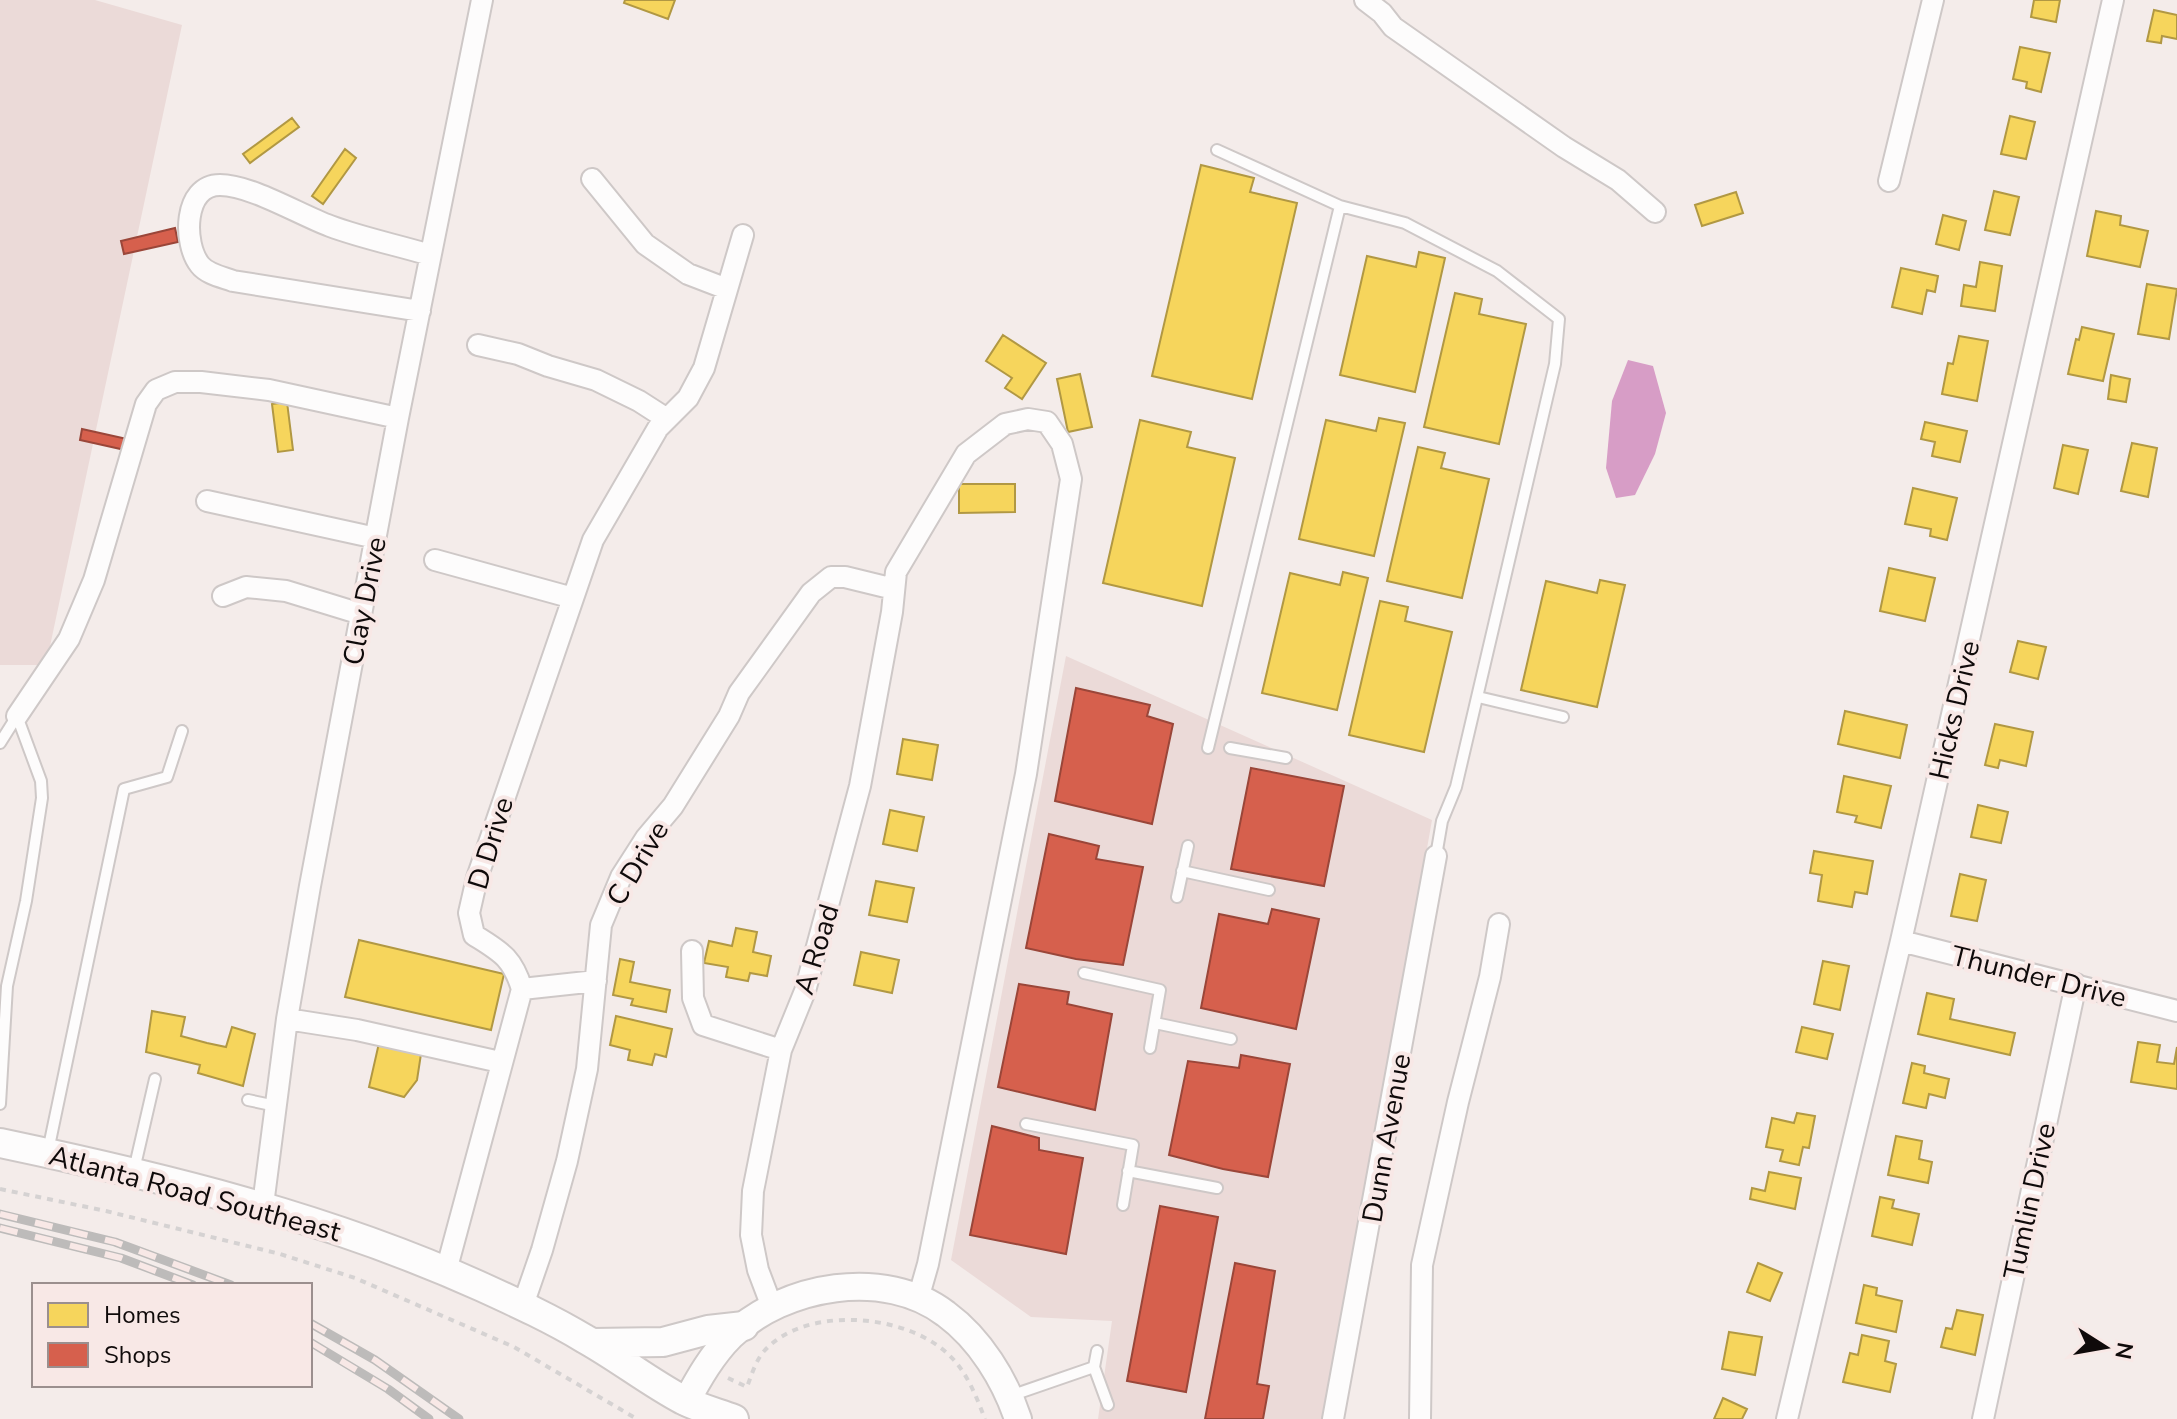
<svg xmlns="http://www.w3.org/2000/svg" width="2177" height="1419" font-family="'Nunito Sans',sans-serif">
<style>
.built{fill:#ebdad8}
.water{fill:#d79dc6}
.homes{fill:#f6d55c;stroke:#b19843;stroke-width:2}
.shops{fill:#d6604d;stroke:#9a4639;stroke-width:2}
.lines{fill:none;stroke-linecap:round;stroke-linejoin:round}
.service-casing{stroke:#cec8c7;stroke-width:14}
.minor-casing{stroke:#cec8c7;stroke-width:24}
.tertiary-casing{stroke:#cec8c7;stroke-width:30}
.secondary-casing{stroke:#cec8c7;stroke-width:32}
.path{stroke:#d5d2d2;stroke-width:4;stroke-dasharray:6 6;stroke-linecap:butt}
.service{stroke:#fdfcfc;stroke-width:10}
.minor{stroke:#fdfcfc;stroke-width:20}
.tertiary{stroke:#fdfcfc;stroke-width:26}
.secondary{stroke:#fdfcfc;stroke-width:28}
.rail-casing{stroke:#bdbbba;stroke-width:9}
.rail{stroke:#f8e8e6;stroke-width:6;stroke-dasharray:18;stroke-linecap:butt}
.labels{text-anchor:middle;stroke-width:8;stroke-linejoin:round;paint-order:stroke}
.street-label{font-size:28px;fill:#0f0a0a;stroke:#f8e8e6}
</style>
<rect width="100%" height="100%" fill="#f4ecea"/>
<path class="built" d="M 0,0 L 95,0 L 182,25 L 46,665 L 0,665 Z
M 1066,656 L 1432,820 L 1351,1280 L 1322,1419 L 1098,1419 L 1112,1321 L 1031,1317 L 951,1260 Z"/>
<path class="water" d="M 1628,360 L 1653,366 L 1666,413 L 1655,454 L 1635,495 L 1616,498 L 1606,468 L 1612,401 Z"/>
<path class="homes" d="M 625,0 L 675,0 L 668,19 L 624,3 Z
M 2034,0 L 2060,0 L 2056,22 L 2031,17 Z
M 2154,10 L 2177,15 L 2177,39 L 2162,36 L 2161,43 L 2147,41 Z
M 2020,47 L 2050,53 L 2041,92 L 2026,88 L 2027,82 L 2013,79 Z
M 2010,116 L 2035,122 L 2026,159 L 2001,154 Z
M 292,118 L 299,127 L 250,163 L 243,154 Z
M 345,149 L 356,158 L 323,204 L 312,196 Z
M 1201,165 L 1254,178 L 1250,192 L 1297,203 L 1252,399 L 1152,376 Z
M 1994,191 L 2019,197 L 2010,235 L 1985,230 Z
M 1736,192 L 1743,213 L 1702,226 L 1695,205 Z
M 2096,211 L 2121,216 L 2120,225 L 2148,231 L 2140,267 L 2087,256 Z
M 1943,215 L 1966,221 L 1959,250 L 1936,244 Z
M 1419,252 L 1445,258 L 1415,392 L 1340,375 L 1367,256 L 1416,267 Z
M 1980,262 L 2002,266 L 1995,311 L 1961,306 L 1964,285 L 1976,287 Z
M 1901,268 L 1938,276 L 1935,292 L 1927,290 L 1922,314 L 1892,307 Z
M 2147,284 L 2177,289 L 2169,339 L 2138,334 Z
M 1455,293 L 1482,299 L 1479,314 L 1526,324 L 1499,444 L 1424,427 Z
M 2082,327 L 2114,334 L 2103,381 L 2068,374 L 2076,339 L 2079,340 Z
M 1003,335 L 1046,363 L 1022,399 L 1005,388 L 1012,378 L 986,361 Z
M 1959,336 L 1988,341 L 1977,401 L 1942,394 L 1948,363 L 1953,364 Z
M 1080,374 L 1092,427 L 1068,432 L 1057,379 Z
M 2111,375 L 2130,379 L 2126,402 L 2108,399 Z
M 287,402 L 293,450 L 278,452 L 272,404 Z
M 1379,418 L 1405,423 L 1374,556 L 1299,539 L 1326,420 L 1376,431 Z
M 1140,420 L 1191,432 L 1187,447 L 1235,458 L 1202,606 L 1103,583 Z
M 1925,422 L 1967,431 L 1960,462 L 1932,456 L 1935,442 L 1921,439 Z
M 2132,443 L 2157,448 L 2148,497 L 2121,491 Z
M 2063,445 L 2088,450 L 2078,494 L 2054,488 Z
M 1418,447 L 1445,453 L 1441,468 L 1489,479 L 1462,598 L 1387,581 Z
M 959,484 L 1015,484 L 1015,512 L 959,513 Z
M 1913,488 L 1957,498 L 1947,540 L 1930,536 L 1931,529 L 1905,524 Z
M 1889,568 L 1935,578 L 1925,621 L 1880,611 Z
M 1343,572 L 1368,578 L 1337,710 L 1262,693 L 1290,573 L 1340,585 Z
M 1600,580 L 1625,585 L 1597,707 L 1521,690 L 1546,581 L 1597,593 Z
M 1380,601 L 1408,607 L 1405,621 L 1452,632 L 1424,752 L 1349,735 Z
M 2018,641 L 2046,647 L 2038,679 L 2010,672 Z
M 1845,711 L 1907,725 L 1900,758 L 1838,744 Z
M 1995,724 L 2033,732 L 2026,766 L 2000,760 L 1998,768 L 1985,765 Z
M 903,739 L 938,745 L 932,780 L 897,774 Z
M 1844,776 L 1891,786 L 1881,828 L 1855,822 L 1857,816 L 1837,812 Z
M 1978,805 L 2008,812 L 2001,843 L 1971,837 Z
M 890,810 L 924,817 L 917,851 L 883,844 Z
M 1814,851 L 1873,861 L 1867,894 L 1855,892 L 1852,907 L 1818,901 L 1822,875 L 1810,873 Z
M 1960,874 L 1986,880 L 1977,921 L 1951,916 Z
M 876,881 L 914,888 L 907,922 L 869,915 Z
M 736,928 L 757,932 L 753,952 L 771,956 L 767,976 L 750,973 L 748,981 L 726,977 L 728,967 L 704,963 L 709,941 L 732,946 Z
M 359,940 L 504,974 L 491,1030 L 345,997 Z
M 861,952 L 899,960 L 892,993 L 854,985 Z
M 620,959 L 634,962 L 630,982 L 670,990 L 666,1012 L 631,1005 L 633,999 L 613,995 Z
M 1823,961 L 1849,966 L 1840,1010 L 1814,1004 Z
M 1927,993 L 1954,999 L 1950,1019 L 2015,1033 L 2010,1055 L 1918,1034 Z
M 152,1011 L 185,1017 L 181,1036 L 207,1043 L 226,1047 L 232,1027 L 255,1034 L 243,1086 L 198,1073 L 200,1065 L 146,1052 Z
M 616,1016 L 672,1029 L 666,1057 L 655,1054 L 652,1065 L 628,1060 L 630,1050 L 610,1045 Z
M 1802,1027 L 1833,1034 L 1827,1059 L 1796,1052 Z
M 2138,1042 L 2160,1045 L 2157,1062 L 2174,1064 L 2177,1047 L 2177,1089 L 2131,1082 Z
M 379,1043 L 421,1054 L 417,1080 L 404,1097 L 369,1087 Z
M 1912,1063 L 1925,1066 L 1924,1073 L 1949,1079 L 1945,1098 L 1929,1094 L 1926,1108 L 1903,1103 Z
M 1797,1113 L 1815,1116 L 1809,1148 L 1803,1147 L 1799,1165 L 1780,1161 L 1783,1150 L 1766,1147 L 1772,1118 L 1794,1123 Z
M 1896,1136 L 1922,1141 L 1919,1159 L 1932,1162 L 1928,1183 L 1888,1175 Z
M 1769,1172 L 1801,1178 L 1795,1209 L 1750,1199 L 1752,1188 L 1765,1191 Z
M 1880,1197 L 1894,1200 L 1892,1208 L 1919,1214 L 1912,1245 L 1872,1236 Z
M 1758,1263 L 1782,1273 L 1770,1301 L 1747,1292 Z
M 1864,1285 L 1877,1288 L 1876,1295 L 1902,1301 L 1896,1332 L 1856,1323 Z
M 1957,1310 L 1983,1315 L 1975,1355 L 1941,1347 L 1946,1328 L 1952,1329 Z
M 1729,1332 L 1762,1337 L 1755,1375 L 1722,1369 Z
M 1862,1335 L 1889,1341 L 1885,1361 L 1896,1364 L 1890,1392 L 1843,1382 L 1850,1353 L 1858,1355 Z
M 1723,1398 L 1747,1409 L 1742,1419 L 1714,1419 Z"/>
<path class="shops" d="M 175,228 L 178,242 L 124,254 L 121,241 Z
M 82,429 L 127,439 L 125,450 L 80,440 Z
M 1076,688 L 1150,705 L 1147,716 L 1173,724 L 1152,824 L 1055,801 Z
M 1251,768 L 1344,786 L 1324,886 L 1231,869 Z
M 1049,834 L 1099,846 L 1096,859 L 1143,867 L 1123,965 L 1076,959 L 1026,948 Z
M 1272,909 L 1319,919 L 1296,1029 L 1201,1008 L 1219,914 L 1268,924 Z
M 1019,984 L 1069,992 L 1067,1004 L 1112,1014 L 1095,1110 L 998,1087 Z
M 1241,1055 L 1290,1064 L 1268,1177 L 1223,1169 L 1169,1155 L 1188,1061 L 1239,1068 Z
M 992,1126 L 1039,1138 L 1039,1150 L 1083,1158 L 1066,1254 L 970,1235 Z
M 1160,1206 L 1218,1217 L 1186,1392 L 1127,1381 Z
M 1235,1263 L 1275,1271 L 1257,1384 L 1269,1386 L 1263,1419 L 1205,1419 Z"/>
<g class="lines">
<g class="service-casing">
<path id="service" d="M 1217,150 L 1340,206 L 1405,223 L 1497,271 L 1559,319 L 1555,364 L 1456,787 L 1442,821 L 1436,856
M 1478,697 L 1563,717
M 0,743 L 17,716
M 1208,748 L 1340,206
M 1230,748 L 1286,758
M 1182,871 L 1269,890
M 1177,897 L 1188,846
M 1084,973 L 1160,990 L 1150,1048
M 1155,1023 L 1231,1039
M 248,1100 L 276,1106
M 0,1104 L 7,986 L 26,901 L 42,798 L 41,781 L 17,716
M 1026,1124 L 1133,1145 L 1123,1205
M 48,1151 L 124,789 L 167,777 L 182,731
M 134,1170 L 155,1079
M 1128,1171 L 1217,1188
M 1094,1367 L 1108,1405
M 1010,1396 L 1094,1367 L 1097,1351"/>
</g>
<g class="minor-casing">
<path id="minor" d="M 1365,0 L 1382,13 L 1393,27 L 1564,147 L 1618,180 L 1655,212
M 592,179 L 645,244 L 688,274 L 727,289
M 1889,181 L 1933,0
M 420,311 L 233,281 C 222,277 207,274 200,265 C 183,244 183,185 220,185 C 251,185 300,215 330,226 C 362,238 397,245 430,255
M 478,345 L 518,354 L 548,366 L 596,380 L 639,401 L 667,419
M 207,501 L 376,538
M 435,560 L 573,598
M 223,596 L 246,587 L 286,591 L 361,614
M 17,716 L 69,639 L 94,580 L 146,404 L 156,390 L 175,382 L 201,382 L 269,390 L 398,418
M 1901,941 L 2177,1011
M 692,951 L 693,998 L 703,1025 L 781,1050
M 522,989 L 596,981
M 287,1019 L 357,1030 L 500,1062
M 263,1205 L 287,1019 L 310,886 L 398,418 L 482,0
M 446,1271 L 522,989 C 512,957 501,952 474,935 L 469,913 L 477,878 L 593,540 L 658,428 L 688,398 L 704,368 L 743,235
M 523,1305 L 542,1250 L 567,1161 L 587,1069 L 601,925 L 621,877 L 646,838 L 673,806 L 729,716 L 739,693 L 811,593 L 831,577 L 845,577 L 894,589
M 772,1307 L 758,1270 L 751,1235 L 753,1191 L 781,1050 L 805,991 L 860,786 L 892,612 L 896,572 L 966,454 L 1005,424 L 1028,419 L 1047,422 L 1062,444 L 1071,479 L 1026,774 L 928,1264 L 918,1299
M 1333,1419 L 1436,856
M 1420,1419 L 1422,1265 L 1458,1102 L 1490,977 L 1499,924
M 1787,1419 L 1901,941 L 2113,0
M 1983,1419 L 2076,984"/>
</g>
<g class="tertiary-casing">
<path id="tertiary" d="M 686,1402 C 699,1378 712,1355 731,1336 C 784,1285 885,1267 946,1314 C 980,1339 1005,1380 1018,1419"/>
</g>
<g class="secondary-casing">
<path id="secondary" d="M 0,1143 C 166,1178 327,1217 482,1287 C 517,1303 552,1319 585,1339 C 619,1358 649,1382 683,1400 C 699,1408 718,1413 734,1419
M 593,1343 L 663,1342 L 708,1330 L 744,1326"/>
</g>
<path class="path" d="M 0,1189 L 106,1211 L 280,1254 L 355,1278 L 514,1347 L 637,1419
M 728,1378 L 747,1387 C 752,1374 756,1359 766,1349 C 809,1305 907,1314 949,1355 C 967,1372 976,1396 985,1419"/>
<use href="#service" class="service"/>
<use href="#minor" class="minor"/>
<use href="#tertiary" class="tertiary"/>
<use href="#secondary" class="secondary"/>
<g class="rail-casing">
<path id="rail" d="M 0,1214 L 115,1242 L 231,1285
M 0,1228 L 121,1258 L 193,1285
M 310,1323 L 375,1360 L 459,1419
M 310,1342 L 388,1389 L 429,1419"/>
</g>
<use href="#rail" class="rail"/>
</g>
<g class="labels">
<g class="street-label">
<text transform="translate(364 601) rotate(-79)" y="10">Clay Drive</text>
<text transform="translate(1954 710) rotate(-77)" y="10">Hicks Drive</text>
<text transform="translate(490 843) rotate(-73)" y="10">D Drive</text>
<text transform="translate(637 863) rotate(-59)" y="10">C Drive</text>
<text transform="translate(816 949) rotate(-73)" y="10">A Road</text>
<text transform="translate(2039 976) rotate(14)" y="10">Thunder Drive</text>
<text transform="translate(1386 1138) rotate(-80)" y="10">Dunn Avenue</text>
<text transform="translate(195 1193) rotate(15)" y="10">Atlanta Road Southeast</text>
<text transform="translate(2029 1201) rotate(-78)" y="10">Tumlin Drive</text>
</g>
</g>
<rect x="32" y="1283" width="280" height="104" fill="#f8e8e6" stroke="#9b8f8e" stroke-width="2"/>
<rect x="48" y="1303" width="40" height="24" fill="#f6d55c" stroke="#9b8f8e" stroke-width="2"/>
<text x="104" y="1323" font-size="24" fill="#0f0a0a">Homes</text>
<rect x="48" y="1343" width="40" height="24" fill="#d6604d" stroke="#9b8f8e" stroke-width="2"/>
<text x="104" y="1363" font-size="24" fill="#0f0a0a">Shops</text>
<g transform="translate(2105 1347) rotate(101)" stroke="#f8e8e6" stroke-width="6" paint-order="stroke">
<path d="M0-6L14 30L0 20L-14 30Z" fill="#0f0a0a"/>
<text y="-12" font-size="22" font-weight="bold" text-anchor="middle" fill="#0f0a0a">N</text>
</g>
</svg>
